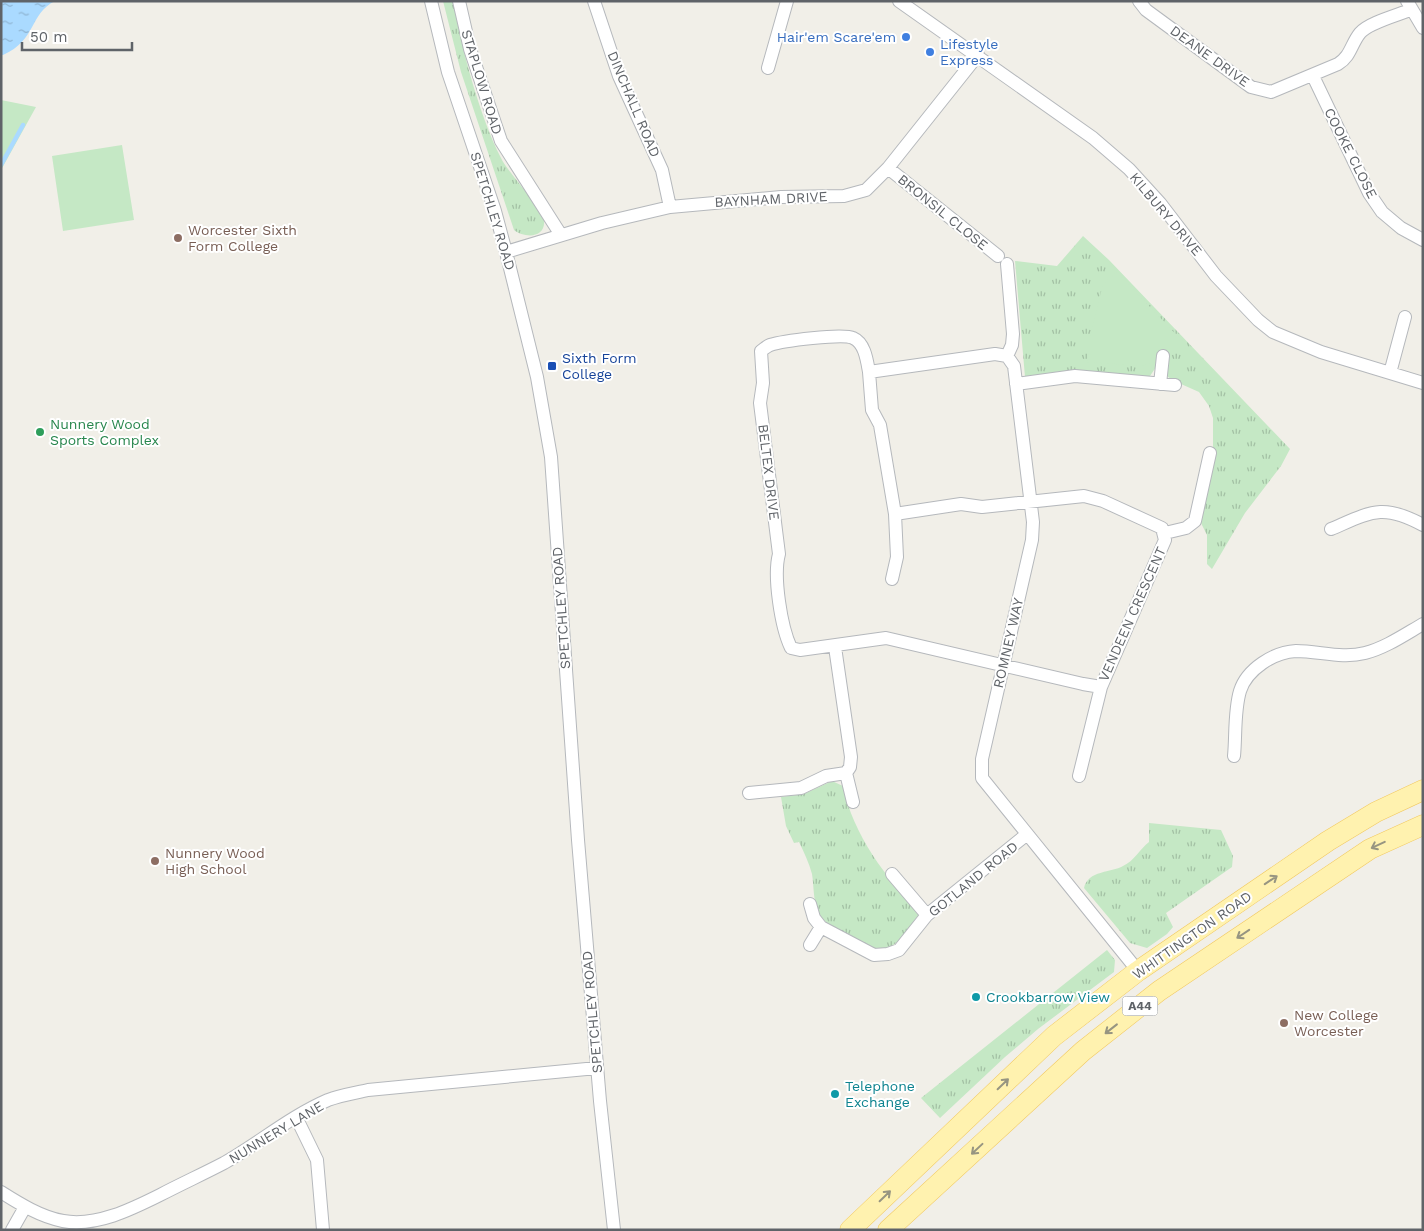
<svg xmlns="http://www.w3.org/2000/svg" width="1424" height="1231" font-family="'Work Sans',sans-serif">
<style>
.grass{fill:url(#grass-tufts)}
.park{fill:#c5e8c5}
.water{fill:url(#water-ripples)}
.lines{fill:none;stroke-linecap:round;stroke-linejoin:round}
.stream{stroke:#aadaff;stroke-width:4.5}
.street-casing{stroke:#b5b8bc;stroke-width:14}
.primary-casing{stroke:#f2c960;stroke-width:21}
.street{stroke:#fff;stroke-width:12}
.primary{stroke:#fff2af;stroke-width:20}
.oneway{stroke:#979581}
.shop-dot{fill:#3f7fe0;stroke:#fff;stroke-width:2}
.education-dot{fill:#8d6e63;stroke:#fff;stroke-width:2}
.transit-dot{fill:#1a4fb4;stroke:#fff;stroke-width:2}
.leisure-dot{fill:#2e9e5b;stroke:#fff;stroke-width:2}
.culture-dot{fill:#0f9aa8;stroke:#fff;stroke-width:2}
.labels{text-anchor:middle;stroke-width:4;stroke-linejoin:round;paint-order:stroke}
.shield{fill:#fff;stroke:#8f9295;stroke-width:1}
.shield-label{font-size:12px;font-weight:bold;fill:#5f6368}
.shop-label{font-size:14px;fill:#366cbe;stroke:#fff;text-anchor:end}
.street-label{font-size:14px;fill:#5f6368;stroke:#fff}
.education-label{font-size:14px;fill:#785e54;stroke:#fff;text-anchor:start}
.transit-label{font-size:14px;fill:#164399;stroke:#fff;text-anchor:start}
.leisure-label{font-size:14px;fill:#27864d;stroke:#fff;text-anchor:start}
.culture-label{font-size:14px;fill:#0d838f;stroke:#fff;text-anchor:start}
</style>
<defs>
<pattern id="grass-tufts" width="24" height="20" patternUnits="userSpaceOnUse" patternTransform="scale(1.25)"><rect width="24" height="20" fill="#c5e8c5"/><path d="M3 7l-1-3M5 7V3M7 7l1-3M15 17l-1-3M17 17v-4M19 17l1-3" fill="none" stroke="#a3c0a4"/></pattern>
<pattern id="water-ripples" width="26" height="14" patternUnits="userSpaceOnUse" patternTransform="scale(1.25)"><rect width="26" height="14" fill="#aadaff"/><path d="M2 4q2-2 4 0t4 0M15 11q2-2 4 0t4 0" fill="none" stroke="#8eb4d2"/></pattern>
</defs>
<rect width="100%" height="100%" fill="#f1efe8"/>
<path class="grass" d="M 443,1 L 453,1 C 462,49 479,115 501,158 C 508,173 543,209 544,220 C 546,239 524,238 514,230 L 461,72 Z
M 1083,236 L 1109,260 L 1290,449 L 1281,466 L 1245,513 L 1212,569 L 1207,564 L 1207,535 L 1200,521 L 1213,455 L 1213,418 L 1209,406 L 1199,392 L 1172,380 L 1156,367 L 1150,376 L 1146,377 L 1025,377 L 1015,261 L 1057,266 Z
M 832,781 L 843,786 C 853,835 886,878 920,913 C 891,952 889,960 844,933 C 835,927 823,923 818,912 C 813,900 814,886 812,874 C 809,863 804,852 799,842 L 794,843 L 786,826 L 781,797 L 804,794 Z
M 1149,823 L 1221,830 L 1233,856 L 1232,867 L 1166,913 L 1173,927 L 1167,934 L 1147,948 L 1130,943 L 1084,888 C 1088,870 1111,873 1123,866 C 1134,861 1140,849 1149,842 Z
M 1107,950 L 1115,960 L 1114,972 L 1038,1029 L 1005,1057 L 940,1118 L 921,1098 Z"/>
<path class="park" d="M 1,100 L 36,107 L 1,170 Z
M 122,145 L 134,220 L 63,231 L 52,156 Z
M 1117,272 L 1186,345 L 1180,351 L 1160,349 L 1153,352 L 1151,362 L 1144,366 L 1087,362 L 1092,328 L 1103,284 Z"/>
<path class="water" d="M 1,1 L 55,1 C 29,14 37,40 3,55 L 1,55 Z"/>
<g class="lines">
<path class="stream" d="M 1,165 L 23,125"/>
<g class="street-casing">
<path id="street" d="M 431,1 L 448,72 L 495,211 L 506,252 L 537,377 L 551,457 L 578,840 L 600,1101 L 614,1230
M 459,1 L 470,49 L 501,141 L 561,235
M 594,1 L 619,76 L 662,170 L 670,207
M 899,1 L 1093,138 L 1129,169 L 1160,203 L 1216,276 L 1258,320 L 1273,332 L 1321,352 L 1423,383
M 1139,1 L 1146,10 L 1251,87 L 1271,92 L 1338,64 C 1351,56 1351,44 1360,33 C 1368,23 1398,15 1410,10
M 1407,1 L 1423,28
M 768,68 L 787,1
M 1313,76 L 1369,193 L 1382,212 L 1401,228 L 1423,240
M 888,168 L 998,256
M 506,252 L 602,223 L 670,207 L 781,197 L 844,196 L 866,190 L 888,168 L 978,55
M 1007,264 L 1013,334 L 1012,345 L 1007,356 L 1014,366 L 1033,522 L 1032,540 L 982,759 L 982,778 L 1138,971
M 869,372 L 872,410 L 880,425 L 895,514 L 897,557 L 892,579
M 1390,373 L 1405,317
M 1016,384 L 1075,376 L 1175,385
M 1160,384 L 1163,356
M 895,514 L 961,504 L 982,507 L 1084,496 L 1103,501 L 1162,528 L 1165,540 L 1101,687 L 1083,684 L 886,638 L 800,650 L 791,648 C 781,627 773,576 779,554 L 760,403 L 763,383 L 761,351 C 764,349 767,346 770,345 C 782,341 843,333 853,338 C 865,343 867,361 869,372 L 995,354 L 1007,356
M 1331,529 C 1371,512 1382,503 1423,525
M 1165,533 L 1186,528 L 1195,521 L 1210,453
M 1234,756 C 1236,736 1234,711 1240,691 C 1247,669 1274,652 1296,651 C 1319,651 1342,659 1365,653 C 1385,648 1404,635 1423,624
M 846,773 L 853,802
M 1079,776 L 1101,687
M 749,793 L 801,788 L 826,776 L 846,773 L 850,767 L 851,757 L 835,647
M 892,874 L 927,915
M 810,904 L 814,918 L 821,927 L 874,955 L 888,954 L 899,950 L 927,915 L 1026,835
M 810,945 L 821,927
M 296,1117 L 317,1160 L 323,1230
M 1,1192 C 20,1204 41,1217 63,1221 C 96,1227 132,1209 160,1195 C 181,1184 203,1174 224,1163 C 259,1143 291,1116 328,1100 C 341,1095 355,1093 368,1090 L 597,1068
M 12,1230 L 25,1207"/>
</g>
<g class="primary-casing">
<path id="primary" d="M 850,1230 L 1054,1036 L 1138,971 L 1328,841 L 1376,812 L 1423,790
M 888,1230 L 1083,1051 L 1159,991 L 1370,849 L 1423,825"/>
</g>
<use href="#street" class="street"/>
<use href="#primary" class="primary"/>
</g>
<defs><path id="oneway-shaft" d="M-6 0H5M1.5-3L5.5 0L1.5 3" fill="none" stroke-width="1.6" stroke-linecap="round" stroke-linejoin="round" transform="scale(1.25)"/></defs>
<g class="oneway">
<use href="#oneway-shaft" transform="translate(1378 845) rotate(155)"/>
<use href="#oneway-shaft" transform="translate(1271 880) rotate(-34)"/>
<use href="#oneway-shaft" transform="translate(1243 934) rotate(146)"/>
<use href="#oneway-shaft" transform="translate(1111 1029) rotate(142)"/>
<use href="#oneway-shaft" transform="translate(1003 1084) rotate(-44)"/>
<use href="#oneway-shaft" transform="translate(977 1149) rotate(137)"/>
<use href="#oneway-shaft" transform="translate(885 1196) rotate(-44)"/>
</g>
<g class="shop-dot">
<circle cx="906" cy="37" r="5"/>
<circle cx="930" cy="52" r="5"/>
</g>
<g class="education-dot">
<circle cx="178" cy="238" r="5"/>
<circle cx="155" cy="861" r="5"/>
<circle cx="1284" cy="1023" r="5"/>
</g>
<rect class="transit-dot" x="547" y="361" width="10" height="10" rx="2.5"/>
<circle class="leisure-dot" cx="40" cy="432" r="5"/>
<g class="culture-dot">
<circle cx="976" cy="997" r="5"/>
<circle cx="835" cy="1094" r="5"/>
</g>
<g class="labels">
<rect class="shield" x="1122.5" y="996.5" width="35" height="19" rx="4"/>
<g class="shield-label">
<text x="1140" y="1010">A44</text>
</g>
<g class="shop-label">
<text x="896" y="42">Hair'em Scare'em</text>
<text x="940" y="49" text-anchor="start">Lifestyle<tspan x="940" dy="16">Express</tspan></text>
</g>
<g class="street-label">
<text transform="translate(1210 56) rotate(36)" y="5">DEANE DRIVE</text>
<text transform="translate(482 82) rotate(73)" y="5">STAPLOW ROAD</text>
<text transform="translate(634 104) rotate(67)" y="5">DINCHALL ROAD</text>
<text transform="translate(1351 153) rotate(63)" y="5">COOKE CLOSE</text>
<text transform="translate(771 199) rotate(-3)" y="5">BAYNHAM DRIVE</text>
<text transform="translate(493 211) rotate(73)" y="5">SPETCHLEY ROAD</text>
<text transform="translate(943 212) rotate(39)" y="5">BRONSIL CLOSE</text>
<text transform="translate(1166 214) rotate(50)" y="5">KILBURY DRIVE</text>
<text transform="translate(769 472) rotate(83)" y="5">BELTEX DRIVE</text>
<text transform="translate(561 608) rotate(-94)" y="5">SPETCHLEY ROAD</text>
<text transform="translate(1132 614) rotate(-66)" y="5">VENDEEN CRESCENT</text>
<text transform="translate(1008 643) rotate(-77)" y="5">ROMNEY WAY</text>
<text transform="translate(973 879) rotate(-39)" y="5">GOTLAND ROAD</text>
<text transform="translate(1192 935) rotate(-35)" y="5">WHITTINGTON ROAD</text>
<text transform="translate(592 1012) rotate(-95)" y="5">SPETCHLEY ROAD</text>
<text transform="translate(276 1132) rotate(-31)" y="5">NUNNERY LANE</text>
</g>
<g class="education-label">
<text x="188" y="235">Worcester Sixth<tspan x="188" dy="16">Form College</tspan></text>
<text x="165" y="858">Nunnery Wood<tspan x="165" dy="16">High School</tspan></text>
<text x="1294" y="1020">New College<tspan x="1294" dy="16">Worcester</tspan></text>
</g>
<g class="transit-label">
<text x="562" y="363">Sixth Form<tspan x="562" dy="16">College</tspan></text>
</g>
<g class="leisure-label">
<text x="50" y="429">Nunnery Wood<tspan x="50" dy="16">Sports Complex</tspan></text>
</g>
<g class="culture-label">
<text x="986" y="1002">Crookbarrow View</text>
<text x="845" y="1091">Telephone<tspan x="845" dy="16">Exchange</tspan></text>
</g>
</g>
<rect width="1424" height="1231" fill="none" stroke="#5f6368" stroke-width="5"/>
<path d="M22 42v8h110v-8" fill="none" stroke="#5f6368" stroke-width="2.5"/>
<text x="30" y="42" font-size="15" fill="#5f6368" stroke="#ffffff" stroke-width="4" paint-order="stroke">50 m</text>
</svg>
